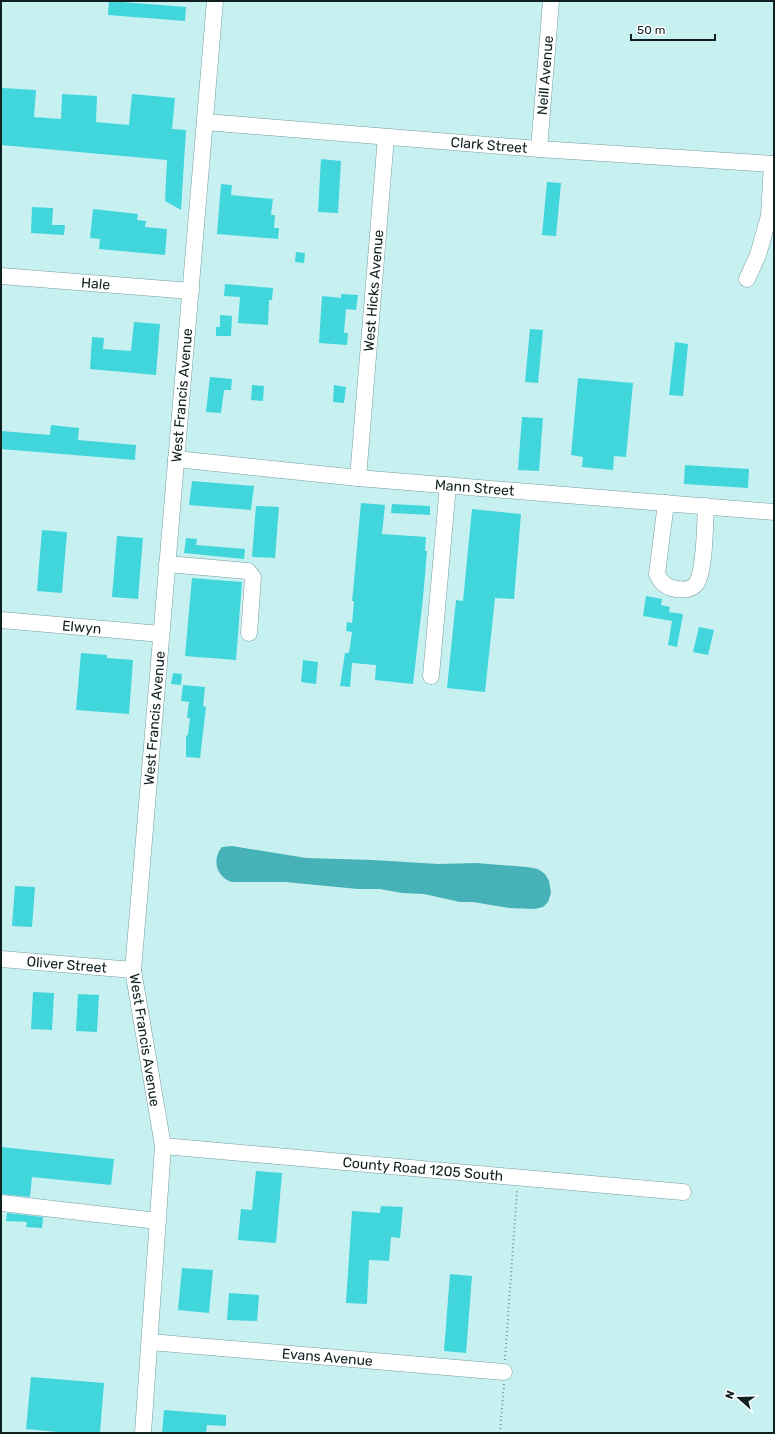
<svg xmlns="http://www.w3.org/2000/svg" width="775" height="1434" font-family="Rubik,sans-serif">
<style>
.water{fill:#46b1b6}
.building{fill:#41d5dc}
.lines{fill:none;stroke-linecap:round;stroke-linejoin:round}
.minor-casing{stroke:#789ea0;stroke-width:17}
.path{stroke:#759394;stroke-width:2;stroke-dasharray:1 3;stroke-linecap:butt}
.minor{stroke:#fff;stroke-width:16}
.labels{text-anchor:middle;stroke-width:3.5;stroke-linejoin:round;paint-order:stroke}
.street-label{font-size:14px;fill:#101f20;stroke:#fff}
</style>
<rect width="100%" height="100%" fill="#c7f0f1"/>
<path class="water" d="M 232,846 L 306,858 L 373,860 L 438,864 L 476,863 L 527,867 L 538,869 L 545,874 L 549,881 L 551,893 L 548,902 L 543,907 L 535,909 L 509,908 L 473,902 L 460,902 L 424,894 L 402,893 L 380,889 L 358,889 L 285,882 L 232,882 C 217,878 211,860 222,847 Z"/>
<path class="building" d="M 109,1 L 186,7 L 185,21 L 108,15 Z
M 2,88 L 36,90 L 34,117 L 61,119 L 62,94 L 97,96 L 96,122 L 129,125 L 132,94 L 175,98 L 172,129 L 186,130 L 181,210 L 165,201 L 167,160 L 1,145 Z
M 321,159 L 341,161 L 338,213 L 318,212 Z
M 547,182 L 561,183 L 556,236 L 542,235 Z
M 221,184 L 232,185 L 231,195 L 273,199 L 271,215 L 275,215 L 274,228 L 279,228 L 278,239 L 217,234 Z
M 32,207 L 53,208 L 52,225 L 65,225 L 64,235 L 31,233 Z
M 93,209 L 138,214 L 137,220 L 146,221 L 145,227 L 167,229 L 165,255 L 99,249 L 100,239 L 90,238 Z
M 296,252 L 305,253 L 304,263 L 295,262 Z
M 225,284 L 273,288 L 272,300 L 269,300 L 268,325 L 238,323 L 240,297 L 224,296 Z
M 341,294 L 358,295 L 356,310 L 346,309 L 344,333 L 348,333 L 347,345 L 319,343 L 322,296 L 341,298 Z
M 220,315 L 232,316 L 231,336 L 216,336 L 216,327 L 220,327 Z
M 134,322 L 160,324 L 156,375 L 90,369 L 92,337 L 104,338 L 103,349 L 131,351 Z
M 530,329 L 543,330 L 538,383 L 525,382 Z
M 675,342 L 688,344 L 683,396 L 669,395 Z
M 210,377 L 232,379 L 231,390 L 224,390 L 221,413 L 206,412 Z
M 578,378 L 633,383 L 626,457 L 614,456 L 613,470 L 582,467 L 583,457 L 571,455 Z
M 252,385 L 264,386 L 263,401 L 251,400 Z
M 334,385 L 346,387 L 344,403 L 333,402 Z
M 522,417 L 543,418 L 539,471 L 518,470 Z
M 51,425 L 79,428 L 78,440 L 136,445 L 135,460 L 1,449 L 1,431 L 50,435 Z
M 685,465 L 749,469 L 748,488 L 684,484 Z
M 192,481 L 254,486 L 251,510 L 189,505 Z
M 361,503 L 385,505 L 382,534 L 426,537 L 425,551 L 427,551 L 423,598 L 413,684 L 375,680 L 376,665 L 352,663 L 350,687 L 340,686 L 345,653 L 349,653 L 352,632 L 346,631 L 347,622 L 352,623 L 354,601 L 352,601 L 353,592 Z
M 392,504 L 430,506 L 430,515 L 391,513 Z
M 256,506 L 279,507 L 275,558 L 252,557 Z
M 472,509 L 521,514 L 514,599 L 495,598 L 485,692 L 447,688 L 456,600 L 463,601 Z
M 42,530 L 67,532 L 62,593 L 37,591 Z
M 117,536 L 143,538 L 138,599 L 112,597 Z
M 186,538 L 197,539 L 196,545 L 245,549 L 244,559 L 184,553 Z
M 192,578 L 242,582 L 236,660 L 185,656 Z
M 646,596 L 662,599 L 661,605 L 670,607 L 669,612 L 683,614 L 677,647 L 668,645 L 672,621 L 643,616 Z
M 699,627 L 714,630 L 708,655 L 693,652 Z
M 81,653 L 107,655 L 107,658 L 133,660 L 129,714 L 76,710 Z
M 303,660 L 318,662 L 316,684 L 301,682 Z
M 173,673 L 182,674 L 181,685 L 171,684 Z
M 183,685 L 205,687 L 203,706 L 206,707 L 200,758 L 186,757 L 186,736 L 188,735 L 190,718 L 187,718 L 189,702 L 181,701 Z
M 15,886 L 35,887 L 32,927 L 12,926 Z
M 33,992 L 54,993 L 52,1030 L 31,1029 Z
M 78,994 L 99,995 L 97,1032 L 76,1031 Z
M 1,1147 L 114,1159 L 111,1185 L 32,1177 L 30,1197 L 1,1194 Z
M 256,1171 L 282,1173 L 276,1243 L 238,1240 L 241,1209 L 252,1210 Z
M 381,1206 L 403,1207 L 400,1238 L 391,1237 L 389,1261 L 369,1260 L 367,1304 L 346,1303 L 352,1211 L 380,1213 Z
M 7,1213 L 43,1217 L 42,1228 L 26,1227 L 27,1222 L 6,1221 Z
M 182,1268 L 213,1270 L 209,1313 L 178,1310 Z
M 450,1274 L 472,1276 L 466,1353 L 444,1351 Z
M 229,1293 L 259,1295 L 257,1321 L 227,1320 Z
M 31,1377 L 104,1383 L 100,1433 L 68,1433 L 26,1429 Z
M 164,1410 L 226,1415 L 226,1426 L 207,1425 L 206,1433 L 162,1432 Z"/>
<g class="lines">
<g class="minor-casing">
<g id="minor">
<path id="s1" d="M 205,122 L 539,149 L 774,164"/>
<path id="s2" d="M 539,149 L 551,1"/>
<path id="s3" d="M 1,276 L 191,291"/>
<path d="M 747,279 L 758,255 L 769,216 L 772,164"/>
<path id="s4" d="M 176,459 L 358,478 L 774,512"/>
<path id="s5" d="M 358,478 L 386,137"/>
<path d="M 666,503 L 657,574 C 661,583 666,587 676,589 C 682,590 691,590 696,584 C 705,572 705,523 706,506"/>
<path d="M 167,564 L 248,571 L 253,577 L 249,633"/>
<path id="s6" d="M 1,620 L 161,634"/>
<path d="M 431,676 L 448,485"/>
<path id="s7" d="M 1,959 L 133,970"/>
<path id="s8" d="M 163,1146 L 683,1192"/>
<path d="M 1,1203 L 158,1221"/>
<path id="s9" d="M 150,1342 L 504,1372"/>
<path id="s10" d="M 143,1433 L 163,1146 L 133,970 L 215,1"/>
</g>
</g>
<path class="path" d="M 505,1360 L 517,1191
M 500,1433 L 504,1384"/>
<use href="#minor" class="minor"/>
</g>
<g class="labels">
<g class="street-label">
<text dy="5" stroke="none"><textPath href="#s2" startOffset="74">Neill Avenue</textPath></text>
<text dy="5" stroke="none"><textPath href="#s1" startOffset="285">Clark Street</textPath></text>
<text dy="5" stroke="none"><textPath href="#s3" startOffset="95">Hale</textPath></text>
<text dy="5" stroke="none"><textPath href="#s5" startOffset="188">West Hicks Avenue</textPath></text>
<text dy="5" stroke="none"><textPath href="#s10" startOffset="1043">West Francis Avenue</textPath></text>
<text dy="5" stroke="none"><textPath href="#s4" startOffset="300">Mann Street</textPath></text>
<text dy="5" stroke="none"><textPath href="#s6" startOffset="81">Elwyn</textPath></text>
<text dy="5" stroke="none"><textPath href="#s10" startOffset="719">West Francis Avenue</textPath></text>
<text dy="5" stroke="none"><textPath href="#s7" startOffset="66">Oliver Street</textPath></text>
<text transform="translate(145 1040) rotate(81)" y="5">West Francis Avenue</text>
<text dy="5" stroke="none"><textPath href="#s8" startOffset="261">County Road 1205 South</textPath></text>
<text dy="5" stroke="none"><textPath href="#s9" startOffset="178">Evans Avenue</textPath></text>
</g>
</g>
<rect width="775" height="1434" fill="none" stroke="#101f20" stroke-width="4"/>
<g transform="translate(739 1398) rotate(290)" stroke="#ffffff" stroke-width="3" paint-order="stroke">
<path d="M0-3L7 15L0 10L-7 15Z" fill="#101f20"/>
<text y="-6" font-size="11" font-weight="bold" text-anchor="middle" fill="#101f20">N</text>
</g>
<path d="M631 34v6h84v-6" fill="none" stroke="#101f20" stroke-width="2"/>
<text x="637" y="34" font-size="12" fill="#101f20" stroke="#ffffff" stroke-width="3" paint-order="stroke">50 m</text>
</svg>
